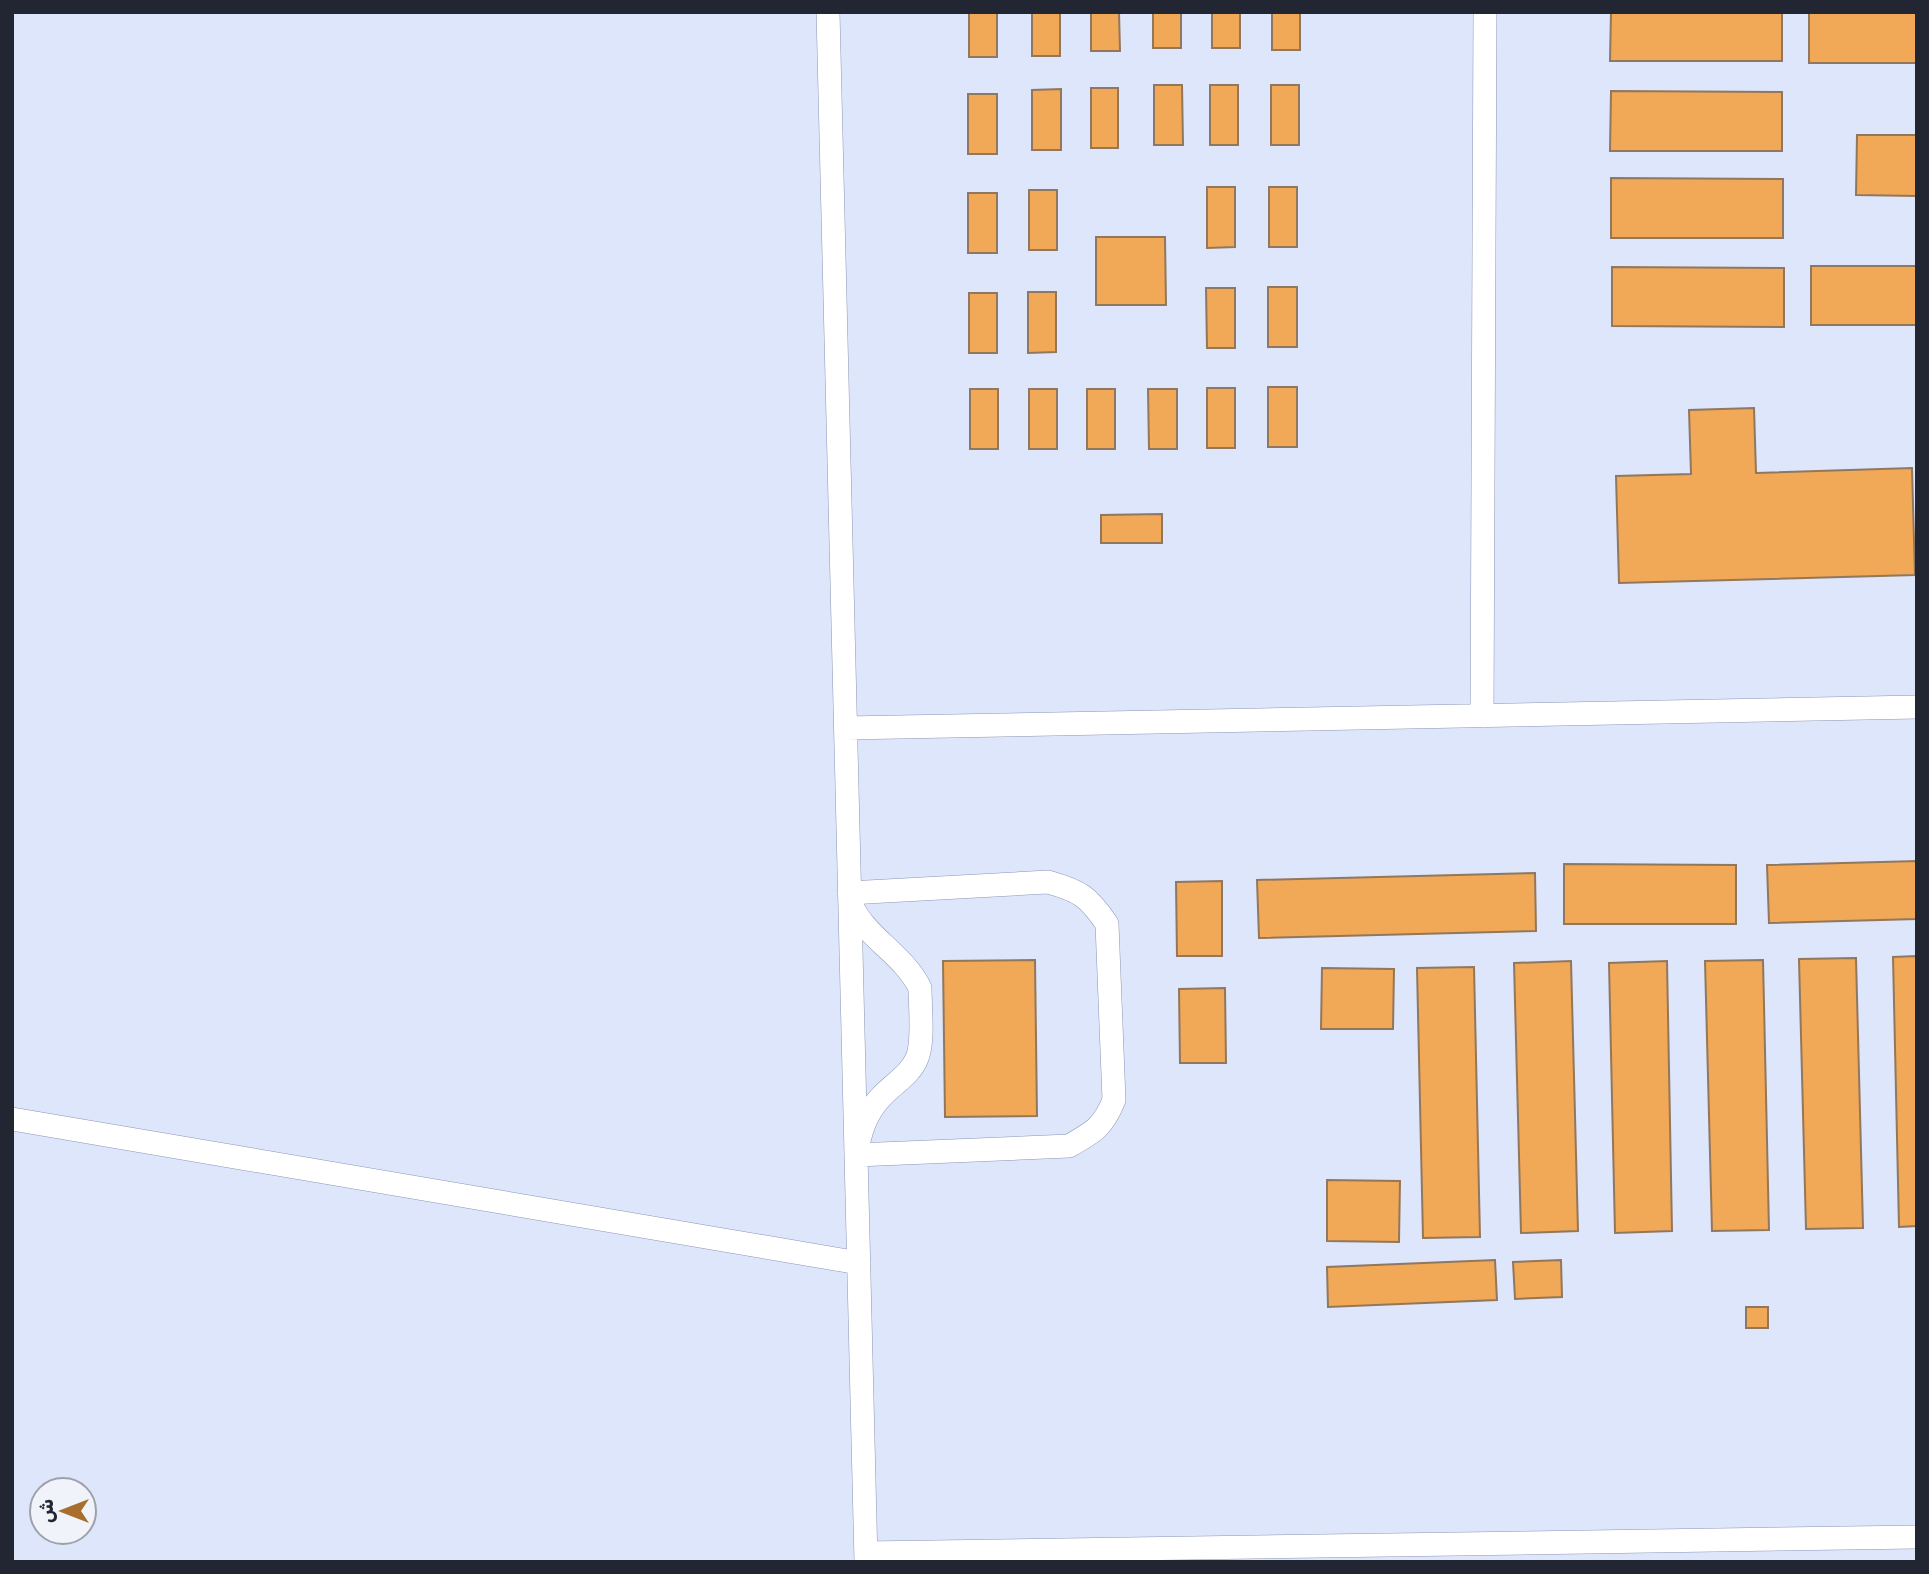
<svg xmlns="http://www.w3.org/2000/svg" width="1929" height="1574" font-family="Rubik,'Noto Sans Arabic',sans-serif">
<style>
.building{fill:#f1a857;stroke:#91775d;stroke-width:2}
.lines{fill:none;stroke-linecap:round;stroke-linejoin:round}
.service-casing{stroke:#8b96b6;stroke-width:24}
.service{stroke:#fff;stroke-width:23}
</style>
<rect width="100%" height="100%" fill="#dee6fb"/>
<path class="building" d="M 969,12 L 997,12 L 997,57 L 969,57 Z
M 1032,12 L 1060,12 L 1060,56 L 1032,56 Z
M 1091,12 L 1119,12 L 1120,51 L 1091,51 Z
M 1153,12 L 1181,12 L 1181,48 L 1153,48 Z
M 1212,12 L 1240,12 L 1240,48 L 1212,48 Z
M 1272,12 L 1300,12 L 1300,50 L 1272,50 Z
M 1611,12 L 1782,12 L 1782,61 L 1610,61 Z
M 1809,12 L 1917,12 L 1917,63 L 1809,63 Z
M 1154,85 L 1182,85 L 1183,145 L 1154,145 Z
M 1210,85 L 1238,85 L 1238,145 L 1210,145 Z
M 1271,85 L 1299,85 L 1299,145 L 1271,145 Z
M 1091,88 L 1118,88 L 1118,148 L 1091,148 Z
M 1061,89 L 1061,150 L 1032,150 L 1032,90 Z
M 1611,91 L 1782,92 L 1782,151 L 1610,151 Z
M 968,94 L 997,94 L 997,154 L 968,154 Z
M 1857,135 L 1917,135 L 1917,196 L 1856,195 Z
M 1611,178 L 1783,179 L 1783,238 L 1611,238 Z
M 1207,187 L 1235,187 L 1235,247 L 1207,248 Z
M 1269,187 L 1297,187 L 1297,247 L 1269,247 Z
M 1029,190 L 1057,190 L 1057,250 L 1029,250 Z
M 968,193 L 997,193 L 997,253 L 968,253 Z
M 1096,237 L 1165,237 L 1166,305 L 1096,305 Z
M 1811,266 L 1917,266 L 1917,325 L 1811,325 Z
M 1612,267 L 1784,268 L 1784,327 L 1612,326 Z
M 1268,287 L 1297,287 L 1297,347 L 1268,347 Z
M 1206,288 L 1235,288 L 1235,348 L 1207,348 Z
M 1028,292 L 1056,292 L 1056,352 L 1028,353 Z
M 969,293 L 997,293 L 997,353 L 969,353 Z
M 1268,387 L 1297,387 L 1297,447 L 1268,447 Z
M 1207,388 L 1235,388 L 1235,448 L 1207,448 Z
M 970,389 L 998,389 L 998,449 L 970,449 Z
M 1029,389 L 1057,389 L 1057,449 L 1029,449 Z
M 1087,389 L 1115,389 L 1115,449 L 1087,449 Z
M 1148,389 L 1177,389 L 1177,449 L 1149,449 Z
M 1754,408 L 1756,473 L 1912,468 L 1915,575 L 1619,583 L 1616,476 L 1691,474 L 1689,410 Z
M 1162,514 L 1162,543 L 1101,543 L 1101,515 Z
M 1917,861 L 1917,919 L 1769,923 L 1767,865 Z
M 1564,864 L 1736,865 L 1736,924 L 1564,924 Z
M 1535,873 L 1536,931 L 1259,938 L 1257,880 Z
M 1222,881 L 1222,956 L 1177,956 L 1176,882 Z
M 1917,956 L 1917,1226 L 1899,1227 L 1893,957 Z
M 1856,958 L 1863,1228 L 1806,1229 L 1799,959 Z
M 1035,960 L 1037,1116 L 945,1117 L 943,961 Z
M 1763,960 L 1769,1230 L 1712,1231 L 1705,961 Z
M 1571,961 L 1578,1231 L 1521,1233 L 1514,963 Z
M 1667,961 L 1672,1231 L 1615,1233 L 1609,963 Z
M 1474,967 L 1480,1237 L 1423,1238 L 1417,968 Z
M 1322,968 L 1394,969 L 1393,1029 L 1321,1029 Z
M 1225,988 L 1226,1063 L 1180,1063 L 1179,989 Z
M 1327,1180 L 1400,1181 L 1399,1242 L 1327,1241 Z
M 1495,1260 L 1497,1300 L 1328,1307 L 1327,1267 Z
M 1561,1260 L 1562,1297 L 1515,1299 L 1513,1262 Z
M 1746,1307 L 1768,1307 L 1768,1328 L 1746,1328 Z"/>
<g class="lines">
<g class="service-casing">
<path id="service" d="M 828,12 L 866,1562
M 1482,716 L 1485,12
M 846,728 L 1917,707
M 849,893 L 1048,882 C 1080,891 1088,896 1107,924 L 1114,1100 C 1103,1127 1094,1132 1069,1146 L 856,1155 C 860,1133 865,1114 881,1097 C 893,1084 911,1074 917,1058 C 924,1042 920,1006 920,988 C 903,953 865,938 850,902
M 12,1119 L 859,1263
M 866,1553 L 1917,1537"/>
</g>
<use href="#service" class="service"/>
</g>
<rect width="1929" height="1574" fill="none" stroke="#212632" stroke-width="28"/>
<g transform="translate(63 1511) rotate(270)"><circle r="33" fill="#f1f3fa" stroke="#9ea1aa" stroke-width="2"/>
<path d="M0-5L12 26L0 18L-12 26Z" fill="#a76e2c"/>
<text y="-10" font-size="19" font-weight="bold" text-anchor="middle" fill="#212632">ش</text>
</g>
</svg>
